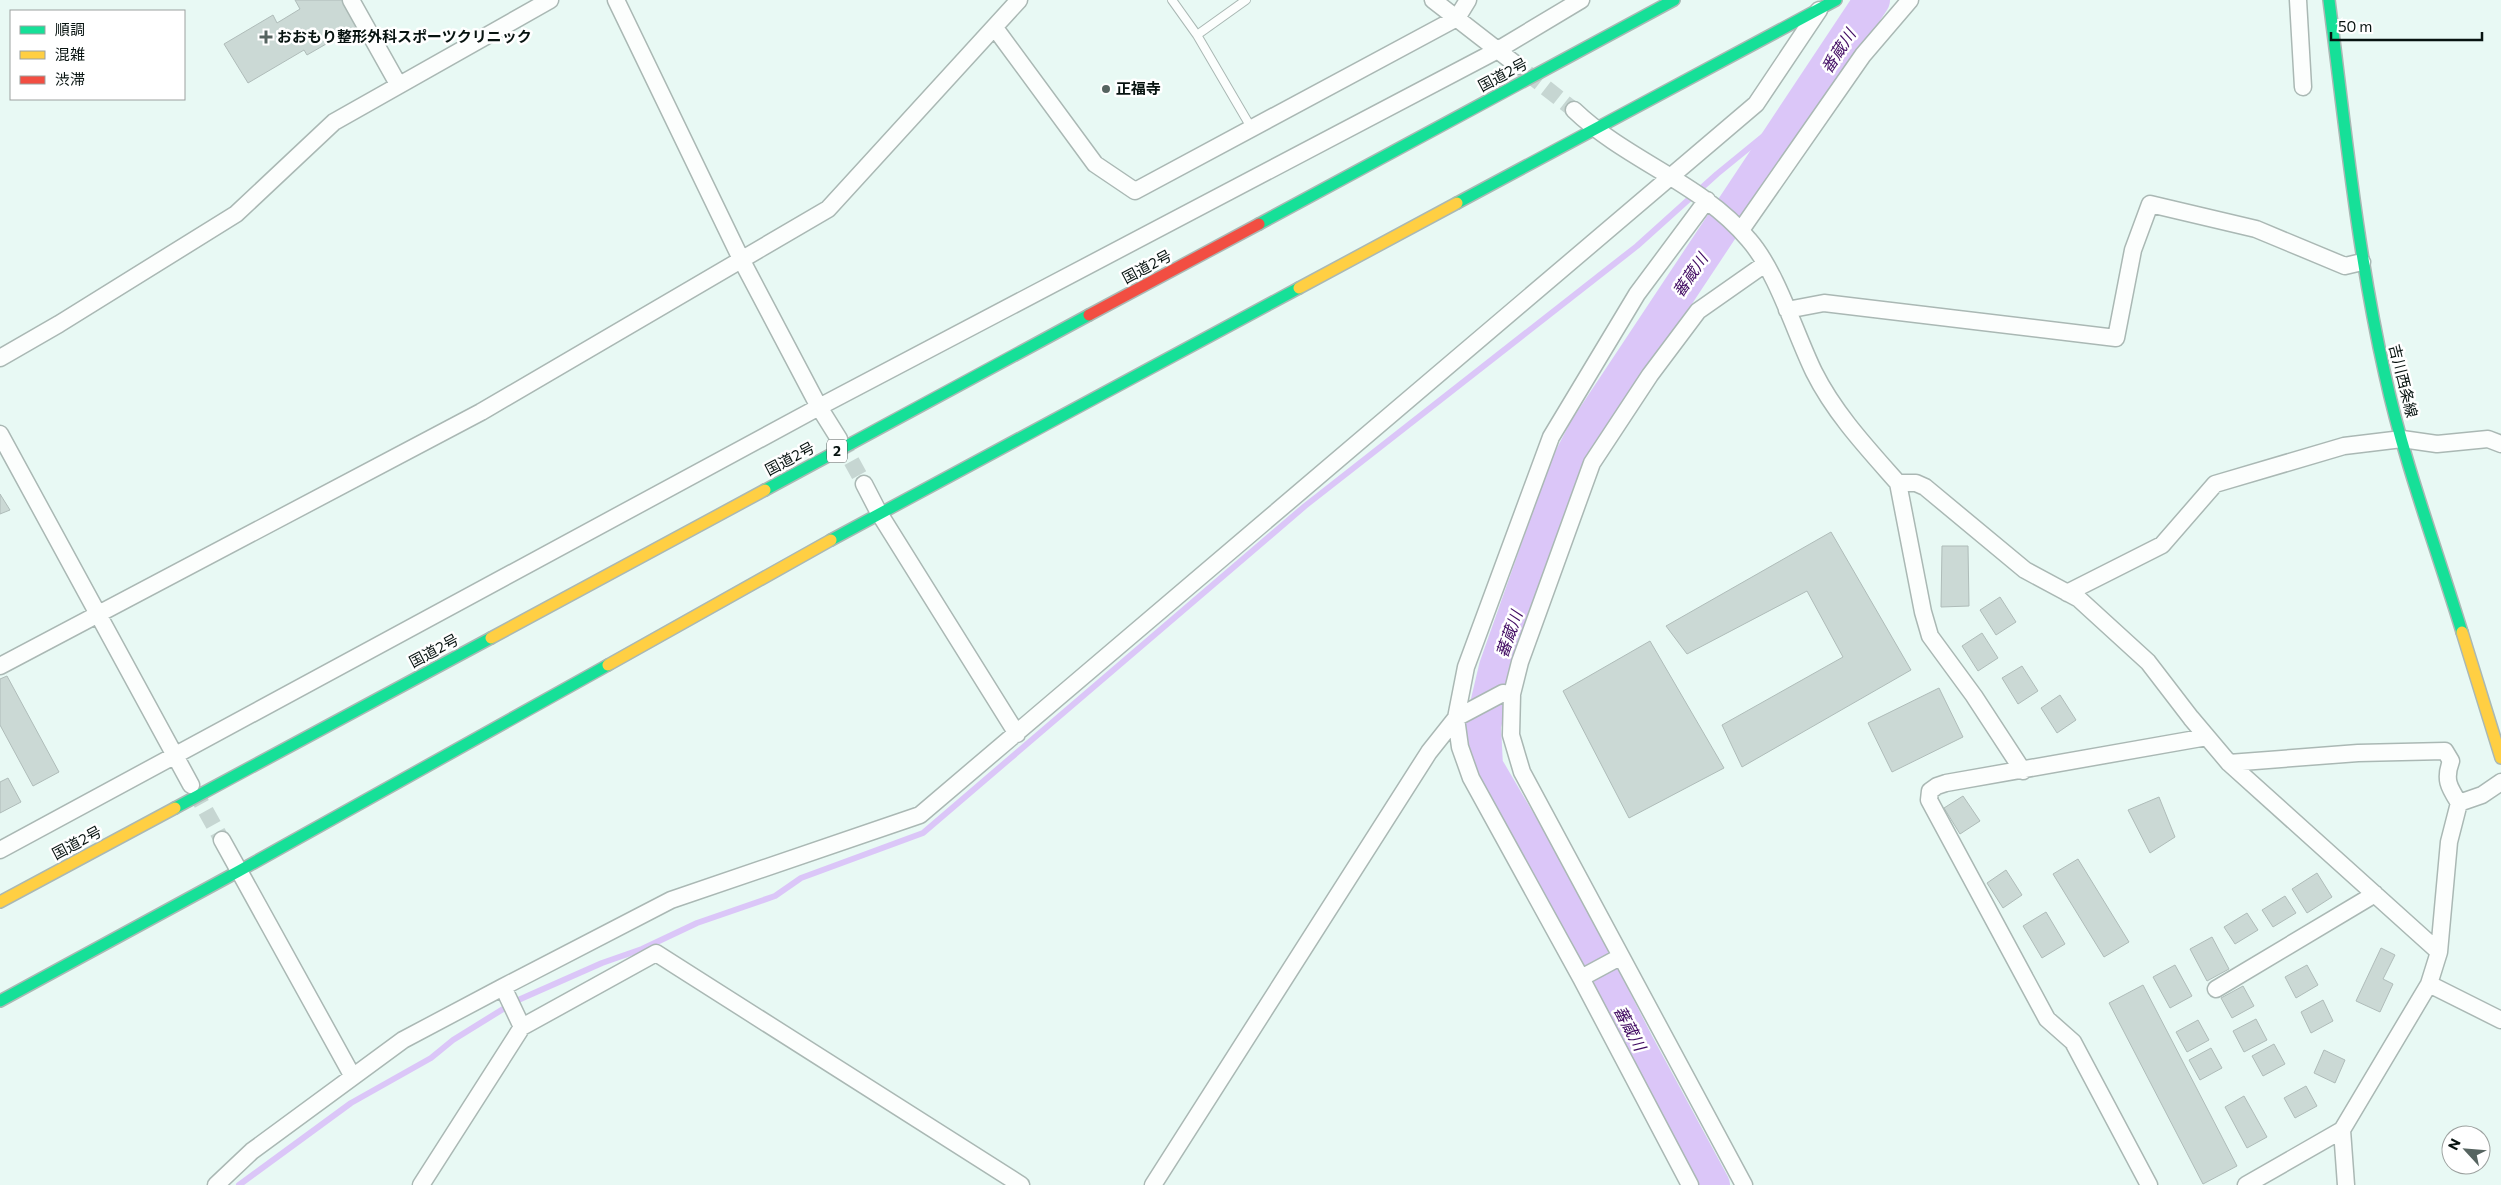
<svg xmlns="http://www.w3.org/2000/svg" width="2501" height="1185" font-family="Commissioner,'Noto Sans JP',sans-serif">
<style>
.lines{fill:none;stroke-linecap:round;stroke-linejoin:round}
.stream{stroke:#dbc6f8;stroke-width:6}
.river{stroke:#dbc6f8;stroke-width:36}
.building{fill:#cbd9d5;stroke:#afbcb9}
.street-tunnel{stroke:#c6d6d2;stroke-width:16;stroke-dasharray:16 8;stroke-linecap:butt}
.lane-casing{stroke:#aab8b4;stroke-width:10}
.street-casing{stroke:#aab8b4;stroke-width:19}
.fast-casing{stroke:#aab8b4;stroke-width:14}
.slow-casing{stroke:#aab8b4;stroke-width:14}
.jam-casing{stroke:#aab8b4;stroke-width:14}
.lane{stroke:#fcfefd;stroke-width:8}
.street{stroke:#fcfefd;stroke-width:16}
.fast{stroke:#16e098;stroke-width:11}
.slow{stroke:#ffcf43;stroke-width:11}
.jam{stroke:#f24e42;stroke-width:11}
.poi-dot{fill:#566460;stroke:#fff;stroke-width:2}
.labels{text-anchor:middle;stroke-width:5;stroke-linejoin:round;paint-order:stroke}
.shield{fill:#fff;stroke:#515a58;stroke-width:1}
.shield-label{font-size:14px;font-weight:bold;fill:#071310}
.poi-label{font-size:15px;font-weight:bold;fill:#071310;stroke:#fff;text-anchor:start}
.street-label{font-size:15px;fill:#071310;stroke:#fff}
.water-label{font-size:16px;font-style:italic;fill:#420c63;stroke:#fff}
</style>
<rect width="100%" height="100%" fill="#e8f9f4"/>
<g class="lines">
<path class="stream" d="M 239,1185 L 351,1103 L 431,1058 L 453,1040 L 516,1001 L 602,963 L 642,949 L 697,923 L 775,896 L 801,878 L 923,833 L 1305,506 L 1637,246 L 1717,174 L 1804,103"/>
<path class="river" d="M 1712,1185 L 1636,1044 L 1557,889 L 1485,766 L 1483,726 L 1497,667 L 1568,466 L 1586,431 L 1872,0"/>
</g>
<path class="building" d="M 295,0 L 345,0 L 359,25 L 307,55 L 304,50 L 248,83 L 224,44 L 273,15 L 277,23 L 300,9 Z
M 0,494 L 10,510 L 0,514 Z
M 1831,532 L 1911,670 L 1742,767 L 1722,725 L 1843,657 L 1807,591 L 1687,654 L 1666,626 Z
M 1942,546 L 1968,546 L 1969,606 L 1941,607 Z
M 2000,597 L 2016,622 L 1996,635 L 1980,610 Z
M 1982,633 L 1998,658 L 1978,671 L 1962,646 Z
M 1650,641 L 1724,768 L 1629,818 L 1563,691 Z
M 2022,666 L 2038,691 L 2018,704 L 2002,678 Z
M 7,676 L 59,772 L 33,786 L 0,725 L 0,679 Z
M 1939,688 L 1963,737 L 1892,772 L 1868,723 Z
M 2060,695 L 2076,720 L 2057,733 L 2041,708 Z
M 8,778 L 21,802 L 0,813 L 0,782 Z
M 1963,796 L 1980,821 L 1960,834 L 1944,808 Z
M 2159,797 L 2175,837 L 2150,853 L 2128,810 Z
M 2078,859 L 2129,942 L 2104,957 L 2053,874 Z
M 2006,870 L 2022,895 L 2003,908 L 1987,883 Z
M 2317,873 L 2332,897 L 2307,913 L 2292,889 Z
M 2285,896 L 2296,913 L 2273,927 L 2262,910 Z
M 2046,912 L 2065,944 L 2042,958 L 2023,926 Z
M 2247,913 L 2258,930 L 2235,944 L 2224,927 Z
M 2212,937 L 2229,969 L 2207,981 L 2190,949 Z
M 2381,948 L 2395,955 L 2383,979 L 2393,984 L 2380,1012 L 2356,1001 Z
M 2175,965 L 2192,996 L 2170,1008 L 2153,977 Z
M 2307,965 L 2318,985 L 2296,998 L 2285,977 Z
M 2143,985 L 2237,1166 L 2203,1184 L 2109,1003 Z
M 2243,986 L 2254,1006 L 2232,1018 L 2221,998 Z
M 2323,1000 L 2333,1021 L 2311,1033 L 2301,1012 Z
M 2256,1019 L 2267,1040 L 2244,1052 L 2233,1031 Z
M 2198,1020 L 2209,1040 L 2187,1052 L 2176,1032 Z
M 2274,1044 L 2285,1064 L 2263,1076 L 2252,1056 Z
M 2211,1048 L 2222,1068 L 2200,1080 L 2189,1060 Z
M 2324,1050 L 2345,1060 L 2335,1083 L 2314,1073 Z
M 2306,1086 L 2317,1106 L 2295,1118 L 2284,1098 Z
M 2244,1096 L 2267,1137 L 2247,1148 L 2225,1107 Z"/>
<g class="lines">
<path class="street-tunnel" d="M 1527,73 L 1574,110
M 840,440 L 864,484
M 194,790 L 222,840"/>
<g class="lane-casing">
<path id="lane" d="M 1172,0 L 1197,35 L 1252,129
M 1197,35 L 1246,0"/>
</g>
<g class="street-casing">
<path id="street" d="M 351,0 L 398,84
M 616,0 L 741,259 L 819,407 L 839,439
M 1433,0 L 1518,66
M 2298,0 L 2303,87
M 995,28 L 1095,164 L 1135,191 L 1457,18 L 1468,0
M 1574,110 C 1627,161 1702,183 1749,240 C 1777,272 1795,333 1814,372 C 1835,414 1868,449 1898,483 L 1916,483 L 1925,487 L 2025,570 L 2079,599 L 2148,662 L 2191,718 L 2229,763 L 2439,952
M 1741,230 L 1863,55 L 1910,0
M 1787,310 L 1824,303 L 2116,338 L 2133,250 L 2150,204 L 2256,229 L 2345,266 L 2362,262
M 0,358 L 59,324 L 236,214 L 334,122 L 550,0
M 0,434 L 191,785
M 1898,483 L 1923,612 L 1930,636 L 1974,696 L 2023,771
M 864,484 L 879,513 L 1017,734
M 2067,593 L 2162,545 L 2215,484 L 2344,446 L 2402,439 L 2437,444 L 2488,439 L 2501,444
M 0,666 L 481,412 L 828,209 L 1019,0
M 2229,763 L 2358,753 L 2445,751 L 2451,761 C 2444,780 2449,787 2459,803
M 222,840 L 353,1077
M 0,850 L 819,407 L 1496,51 L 1581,0
M 1581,978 L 1620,957
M 2429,984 L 2501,1020
M 2216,989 L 2375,894
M 522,1027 L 656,953 L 1021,1185
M 216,1185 L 252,1151 L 403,1040 L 503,987 L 671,900 L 920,815 L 1756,104 L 1819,10
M 421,1185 L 522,1027 L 503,987
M 1153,1185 L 1429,752 L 1456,718 L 1503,693 L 1512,694
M 1690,1185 L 1581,978 L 1471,778 L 1460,747 L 1456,718 L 1466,667 L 1551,437 L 1637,294 L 1707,200
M 1744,1185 L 1522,772 L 1511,735 L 1512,694 L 1520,662 L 1592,463 L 1650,375 L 1698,311 L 1765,264
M 2149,1185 L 2073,1042 L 2047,1019 L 1929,800 L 1930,791 L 1937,786 L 1946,783 L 2207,737
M 2246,1185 L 2342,1130
M 2346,1185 L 2342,1130 L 2429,984 L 2439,952 L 2449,842 L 2459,803 L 2482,795 L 2501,782"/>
</g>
<g class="fast-casing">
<path id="fast" d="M 2329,0 C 2345,125 2357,251 2385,375 C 2404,462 2436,547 2462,632
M 1457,203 L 1836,0
M 1259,224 L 1674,0
M 765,490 L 1089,315
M 831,540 L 1299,288
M 175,808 L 491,638
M 0,1001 L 239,871 L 608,665"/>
</g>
<g class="slow-casing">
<path id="slow" d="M 1299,288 L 1457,203
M 2462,632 L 2501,758
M 491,638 L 765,490
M 608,665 L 831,540
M 0,902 L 175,808"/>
</g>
<g class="jam-casing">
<path id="jam" d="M 1089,315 L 1259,224"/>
</g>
<use href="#lane" class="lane"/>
<use href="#street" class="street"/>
<use href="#fast" class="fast"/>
<use href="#slow" class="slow"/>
<use href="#jam" class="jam"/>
</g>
<g class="poi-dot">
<path d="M263.5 29.5h5v5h5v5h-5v5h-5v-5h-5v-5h5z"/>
<circle cx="1106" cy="89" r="5"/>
</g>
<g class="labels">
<rect class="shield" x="827" y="439.5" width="20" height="23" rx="4"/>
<g class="shield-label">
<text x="837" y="456">2</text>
</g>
<g class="poi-label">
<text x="277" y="42">おおもり整形外科スポーツクリニック</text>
<text x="1116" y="94">正福寺</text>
</g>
<g class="street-label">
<text transform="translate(1503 75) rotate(-28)" y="5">国道2号</text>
<text transform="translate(1147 267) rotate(-28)" y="5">国道2号</text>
<text transform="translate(2403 381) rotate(76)" y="5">吉川西条線</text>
<text transform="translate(790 459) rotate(-28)" y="5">国道2号</text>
<text transform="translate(434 651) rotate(-28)" y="5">国道2号</text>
<text transform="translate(77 843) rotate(-28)" y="5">国道2号</text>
</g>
<g class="water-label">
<text transform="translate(1838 51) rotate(-57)" y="6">番蔵川</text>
<text transform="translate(1690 275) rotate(-56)" y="6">蕃蔵川</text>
<text transform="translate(1509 634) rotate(-71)" y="6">蕃蔵川</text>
<text transform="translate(1630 1028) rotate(62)" y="6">蕃蔵川</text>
</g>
</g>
<rect x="10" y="10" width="175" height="90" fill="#ffffff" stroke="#9ca19f"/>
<rect x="20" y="26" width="25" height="8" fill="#16e098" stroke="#9ca19f"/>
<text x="55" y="35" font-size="15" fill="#071310">順調</text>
<rect x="20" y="51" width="25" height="8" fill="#ffcf43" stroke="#9ca19f"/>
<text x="55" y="60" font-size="15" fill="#071310">混雑</text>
<rect x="20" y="76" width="25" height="8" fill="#f24e42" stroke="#9ca19f"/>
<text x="55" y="85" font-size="15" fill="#071310">渋滞</text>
<g transform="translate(2466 1150) rotate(296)"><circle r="24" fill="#ffffff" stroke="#9ca19f"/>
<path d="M0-4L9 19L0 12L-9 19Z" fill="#566460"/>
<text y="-8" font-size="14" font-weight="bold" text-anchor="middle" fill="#071310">N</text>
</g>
<path d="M2331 32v8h151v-8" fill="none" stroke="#071310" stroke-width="2.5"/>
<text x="2338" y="32" font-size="15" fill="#071310" stroke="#ffffff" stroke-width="4" paint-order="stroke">50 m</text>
</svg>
